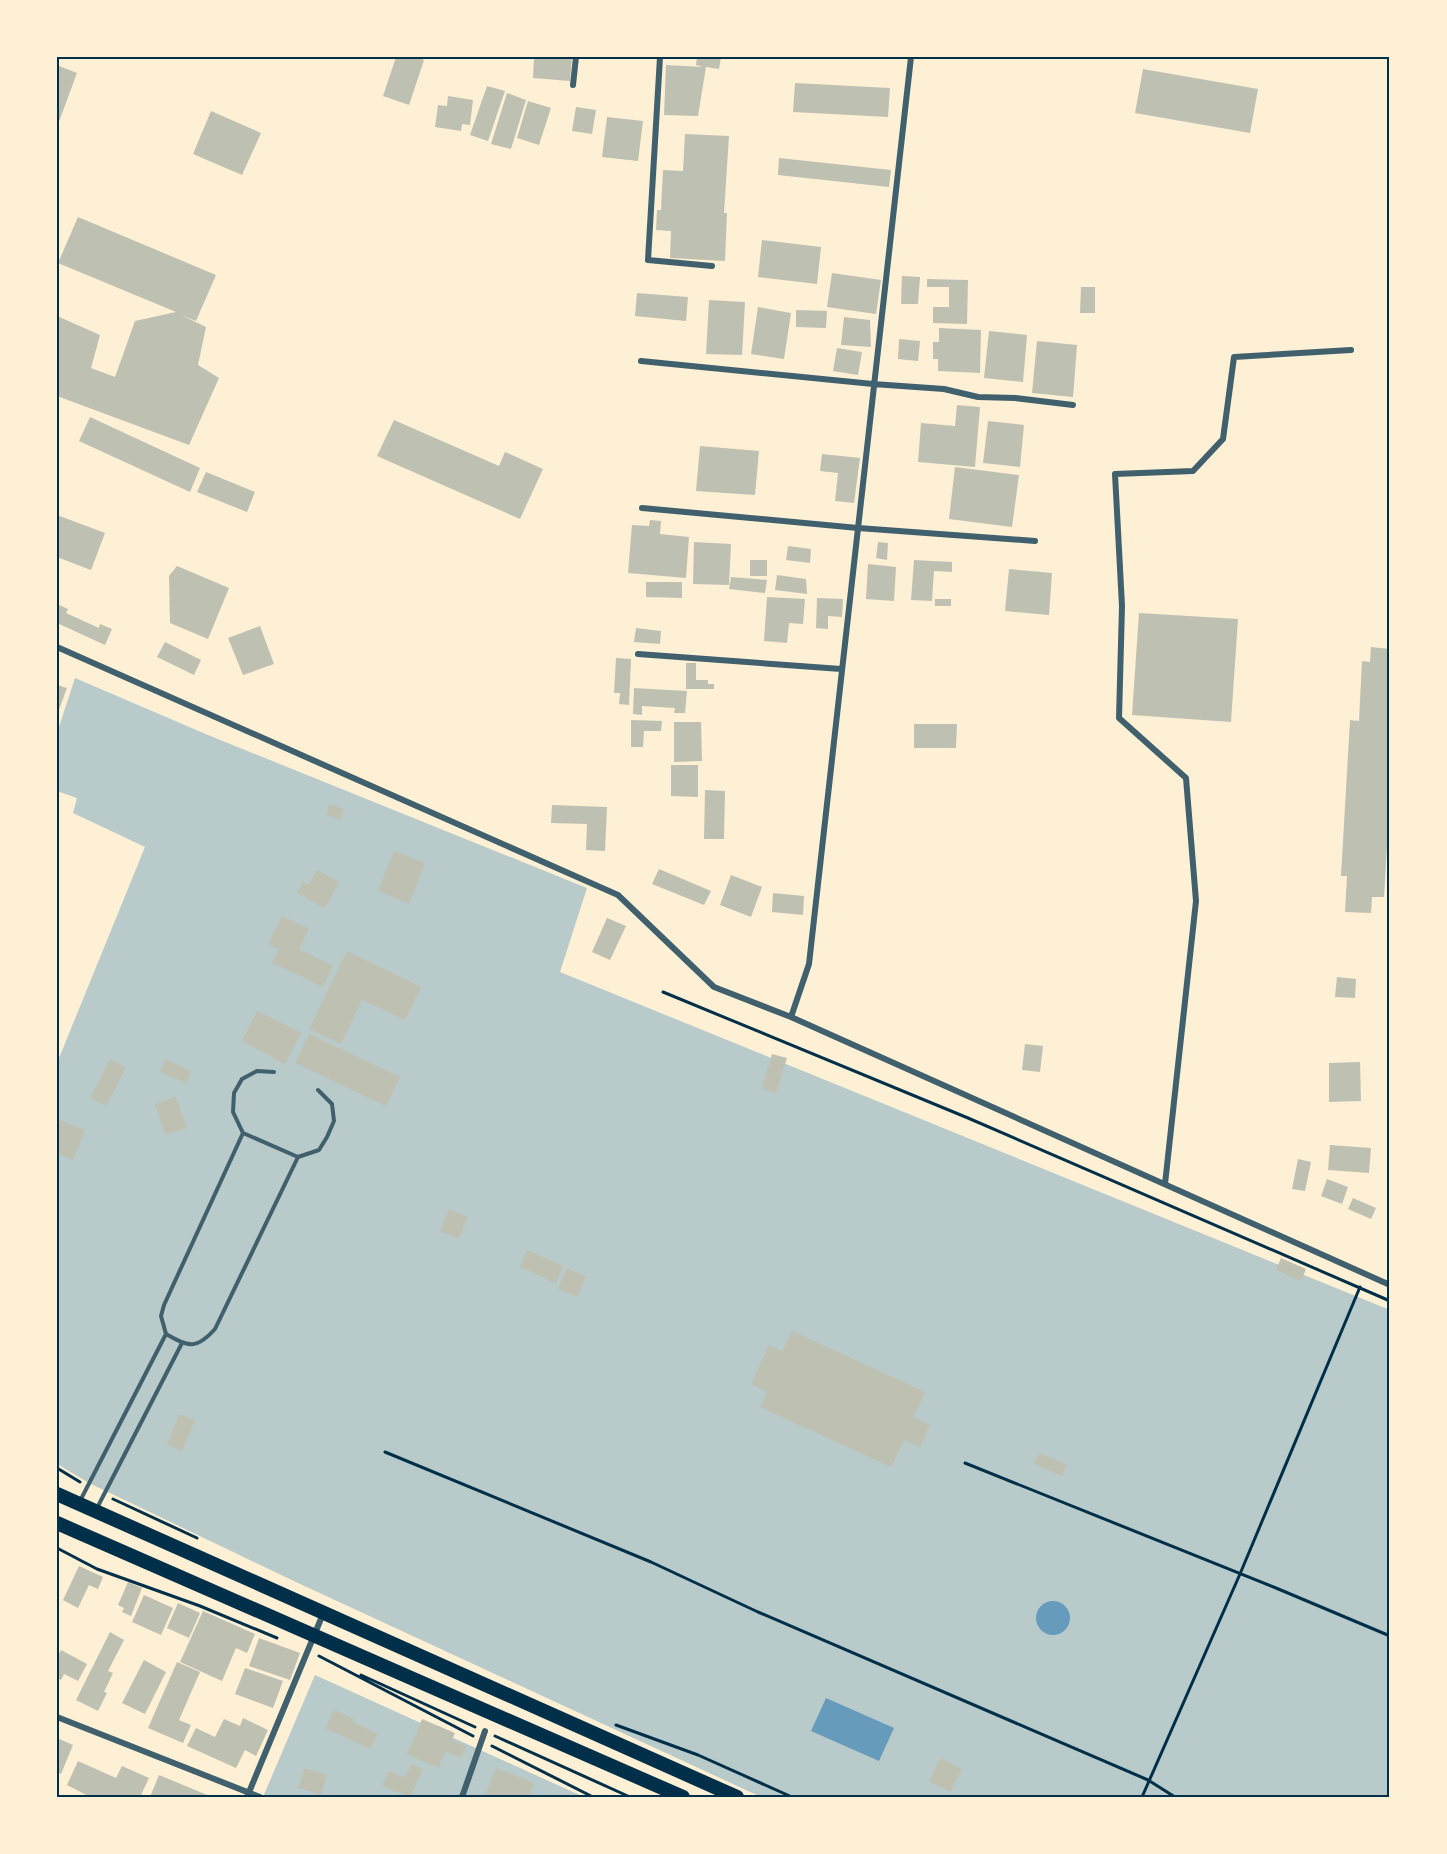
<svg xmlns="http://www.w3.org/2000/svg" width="1447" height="1854" font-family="Ubuntu,sans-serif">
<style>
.green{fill:#b9caca}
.water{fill:#669bbc}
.building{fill:#bec0b2}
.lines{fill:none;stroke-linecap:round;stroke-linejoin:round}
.path{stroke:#003049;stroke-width:3}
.service{stroke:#3f606c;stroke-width:4}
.minor{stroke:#3f606c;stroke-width:6}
.trunk{stroke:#003049;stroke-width:14}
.neatline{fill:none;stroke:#003049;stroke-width:2}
</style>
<rect width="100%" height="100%" fill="#fdf0d5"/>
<path class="green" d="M 75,678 L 208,735 L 587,888 L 560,972 L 1390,1310 L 1390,1797 L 761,1797 L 298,1583 L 89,1483 L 57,1464 L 57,1063 L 145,847 L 73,813 L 77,798 L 57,791 L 57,733 Z
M 315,1675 L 584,1797 L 263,1797 Z"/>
<path class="water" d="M1036 1618a17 17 0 1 1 34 0a17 17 0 1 1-34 0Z
M 826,1698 L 894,1728 L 879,1761 L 811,1731 Z"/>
<path class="building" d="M 396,57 L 417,57 L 424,60 L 409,105 L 383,96 Z
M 534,57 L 572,57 L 570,81 L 533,78 Z
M 697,57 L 721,57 L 719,69 L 706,67 L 698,116 L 664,115 L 666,65 L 703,67 L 696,65 Z
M 59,66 L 77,73 L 57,127 L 57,71 Z
M 1143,69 L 1258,89 L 1250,133 L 1135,113 Z
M 795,83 L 890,88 L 888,117 L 793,112 Z
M 487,86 L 505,91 L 488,141 L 470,135 Z
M 507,93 L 526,100 L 511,149 L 491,144 Z
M 448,96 L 473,100 L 470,125 L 462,124 L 461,131 L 435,127 L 438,105 L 447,106 Z
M 528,101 L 551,108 L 539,145 L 517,138 Z
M 576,107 L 596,110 L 592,134 L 572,131 Z
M 211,111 L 261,133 L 242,175 L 193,154 Z
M 607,117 L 643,121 L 638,161 L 602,157 Z
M 685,134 L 729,136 L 724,213 L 727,213 L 725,261 L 670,258 L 671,231 L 656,230 L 657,210 L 661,210 L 663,170 L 683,171 Z
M 779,158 L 891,170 L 889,187 L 778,175 Z
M 78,217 L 216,275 L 196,321 L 181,315 L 206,327 L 198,365 L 219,378 L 189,445 L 57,396 L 57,316 L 100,335 L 91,368 L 115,377 L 135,321 L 176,312 L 58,263 Z
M 762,240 L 821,247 L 817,284 L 758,277 Z
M 832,273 L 881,280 L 876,314 L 827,307 Z
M 902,276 L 920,277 L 918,304 L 901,304 Z
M 927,279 L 968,280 L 967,324 L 933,323 L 933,307 L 949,307 L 949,287 L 927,287 Z
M 1081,287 L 1095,287 L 1095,313 L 1080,313 Z
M 637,293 L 688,297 L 686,321 L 635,316 Z
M 709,300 L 745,302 L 742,355 L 706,354 Z
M 758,307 L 791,313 L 784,359 L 751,354 Z
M 796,310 L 827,311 L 826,328 L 796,327 Z
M 844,317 L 870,320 L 871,347 L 841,345 Z
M 939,328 L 981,330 L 980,373 L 938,371 L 938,359 L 933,359 L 933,342 L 939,342 Z
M 989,331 L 1027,335 L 1023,382 L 984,378 Z
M 899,339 L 920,341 L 918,361 L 898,359 Z
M 1037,341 L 1077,345 L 1073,397 L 1032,393 Z
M 837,348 L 862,352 L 858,375 L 833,371 Z
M 957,405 L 980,407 L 975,467 L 918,462 L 921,423 L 955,426 Z
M 90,417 L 200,468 L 190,492 L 79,441 Z
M 394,420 L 499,466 L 505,452 L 543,469 L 520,519 L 377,456 Z
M 988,421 L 1024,425 L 1020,467 L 983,463 Z
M 700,446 L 759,451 L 755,495 L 696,491 Z
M 822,454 L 860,458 L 854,503 L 835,501 L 838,473 L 820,471 Z
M 955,467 L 1019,475 L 1012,527 L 949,519 Z
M 206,472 L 255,492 L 247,512 L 197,492 Z
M 57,515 L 105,533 L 91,570 L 57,557 Z
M 650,520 L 661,521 L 660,534 L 689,537 L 686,578 L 628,573 L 632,525 L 649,526 Z
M 694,542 L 731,544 L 729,585 L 693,584 Z
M 878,542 L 888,543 L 887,560 L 876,558 Z
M 788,546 L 811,549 L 810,563 L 786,560 Z
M 750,560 L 767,560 L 767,576 L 750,576 Z
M 914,560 L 952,562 L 952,572 L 934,571 L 932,601 L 911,600 Z
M 868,564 L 896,567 L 894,601 L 866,599 Z
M 177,566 L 229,588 L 208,639 L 170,623 L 169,576 Z
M 1009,569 L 1052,573 L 1049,615 L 1005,611 Z
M 777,575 L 806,579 L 807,594 L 775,590 Z
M 731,577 L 767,580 L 765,593 L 729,589 Z
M 646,582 L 682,582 L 682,598 L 646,597 Z
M 767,597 L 805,599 L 803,624 L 789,623 L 787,643 L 764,641 Z
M 817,598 L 843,599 L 842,617 L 828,616 L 828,629 L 816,628 Z
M 935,599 L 951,599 L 951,606 L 935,606 Z
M 57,604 L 68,609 L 66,613 L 99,628 L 100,624 L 112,629 L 105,645 L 57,623 Z
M 1139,613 L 1238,619 L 1231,722 L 1132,715 Z
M 260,626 L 274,664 L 243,675 L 228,638 Z
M 636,628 L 661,631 L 660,644 L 634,642 Z
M 165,642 L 201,660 L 194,675 L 157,657 Z
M 1371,647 L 1390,649 L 1390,795 L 1384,897 L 1372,897 L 1371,913 L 1345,912 L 1347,876 L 1341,876 L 1350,720 L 1359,721 L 1362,661 L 1370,662 Z
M 616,658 L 631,659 L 629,705 L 619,704 L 620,693 L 614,693 Z
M 686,663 L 696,663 L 696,680 L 708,680 L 708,684 L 714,684 L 714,689 L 686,689 Z
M 57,685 L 67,688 L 57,715 Z
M 634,688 L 687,691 L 685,713 L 674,713 L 675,708 L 642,706 L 642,715 L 633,714 Z
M 631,720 L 662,721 L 661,731 L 644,731 L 643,747 L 631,747 Z
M 674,722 L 701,722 L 702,761 L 674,762 Z
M 914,724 L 957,724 L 956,748 L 914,748 Z
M 671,765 L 698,765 L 698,797 L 671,796 Z
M 705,790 L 725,791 L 724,839 L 704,839 Z
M 329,804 L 344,809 L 340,820 L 326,815 Z
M 552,805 L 607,807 L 605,851 L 586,850 L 587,824 L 551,823 Z
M 394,851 L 425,863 L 409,904 L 378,891 Z
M 659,869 L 711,891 L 704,905 L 652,884 Z
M 317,870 L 339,882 L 325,908 L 297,893 L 303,881 L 309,885 Z
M 731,875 L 762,887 L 751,917 L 720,905 Z
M 773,893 L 804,896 L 803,915 L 772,912 Z
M 282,916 L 309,929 L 299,949 L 333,966 L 323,987 L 272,963 L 279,949 L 268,944 Z
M 607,918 L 626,926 L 610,960 L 592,952 Z
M 347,951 L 421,987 L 405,1020 L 362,1000 L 341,1044 L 309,1029 Z
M 1337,977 L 1356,979 L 1355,998 L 1335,997 Z
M 257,1011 L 301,1033 L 285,1064 L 242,1041 Z
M 309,1034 L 400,1077 L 386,1106 L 295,1063 Z
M 1025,1044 L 1043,1046 L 1040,1072 L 1022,1070 Z
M 772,1054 L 787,1058 L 776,1093 L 762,1089 Z
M 110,1059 L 126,1068 L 106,1106 L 90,1098 Z
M 166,1059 L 191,1071 L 186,1083 L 160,1072 Z
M 1360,1062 L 1361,1101 L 1329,1102 L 1329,1063 Z
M 176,1097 L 187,1128 L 165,1135 L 155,1104 Z
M 57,1119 L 85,1130 L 73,1160 L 57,1153 Z
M 1330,1145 L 1371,1148 L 1369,1173 L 1328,1170 Z
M 1298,1159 L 1311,1162 L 1305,1191 L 1292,1189 Z
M 1327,1179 L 1348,1187 L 1342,1204 L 1321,1196 Z
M 1353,1198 L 1376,1208 L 1371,1219 L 1348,1209 Z
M 449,1209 L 468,1217 L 459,1239 L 440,1231 Z
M 527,1250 L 563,1266 L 556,1283 L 520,1267 Z
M 1281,1258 L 1306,1269 L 1301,1281 L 1276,1270 Z
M 567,1268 L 586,1277 L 577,1297 L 558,1289 Z
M 792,1331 L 925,1392 L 913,1417 L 930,1425 L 920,1447 L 904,1440 L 891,1467 L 760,1407 L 767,1392 L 751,1384 L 769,1345 L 782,1351 Z
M 179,1414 L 195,1420 L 182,1451 L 167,1445 Z
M 1039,1453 L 1066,1464 L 1062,1476 L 1034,1464 Z
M 79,1566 L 103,1577 L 98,1589 L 89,1585 L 78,1608 L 63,1600 Z
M 128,1582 L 142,1588 L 131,1616 L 122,1612 L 124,1608 L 118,1605 Z
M 144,1595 L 173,1608 L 161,1635 L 132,1622 Z
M 178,1603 L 200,1613 L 189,1638 L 167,1628 Z
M 203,1611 L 255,1634 L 247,1653 L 236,1648 L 222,1681 L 180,1662 Z
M 110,1632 L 124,1640 L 108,1671 L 113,1673 L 104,1692 L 107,1693 L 98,1711 L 76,1700 Z
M 259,1638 L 300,1653 L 290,1680 L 249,1666 Z
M 61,1650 L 87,1664 L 78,1681 L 64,1674 L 61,1680 L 57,1678 L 57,1658 Z
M 144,1660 L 166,1672 L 145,1714 L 122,1703 Z
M 177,1662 L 200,1672 L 179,1720 L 191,1725 L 183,1743 L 148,1728 Z
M 245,1668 L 283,1681 L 273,1708 L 235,1694 Z
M 334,1710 L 354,1719 L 353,1722 L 378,1734 L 370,1749 L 325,1728 Z
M 243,1718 L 268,1730 L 256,1756 L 245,1750 L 236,1768 L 187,1746 L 196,1728 L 215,1737 L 224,1719 L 240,1726 Z
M 422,1719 L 455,1733 L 452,1740 L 466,1746 L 461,1758 L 446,1752 L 438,1768 L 407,1754 Z
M 57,1738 L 73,1745 L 61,1774 L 57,1772 Z
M 940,1758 L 962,1769 L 950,1792 L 929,1781 Z
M 78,1761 L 116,1778 L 122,1766 L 149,1778 L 140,1797 L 90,1797 L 67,1785 Z
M 411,1764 L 423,1769 L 410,1797 L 382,1786 L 389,1771 L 405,1778 Z
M 305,1768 L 327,1775 L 321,1795 L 298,1788 Z
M 496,1768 L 534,1783 L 529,1797 L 484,1797 Z
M 159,1775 L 212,1797 L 150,1797 Z"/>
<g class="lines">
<path class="path" d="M 663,992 L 968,1118 L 1390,1301
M 385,1452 L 651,1562 L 758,1612 L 1148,1780 L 1175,1797
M 965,1463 L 1276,1588 L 1390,1636
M 57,1468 L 80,1482
M 113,1499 L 197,1538
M 57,1548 L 97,1569 L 200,1606 L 277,1638
M 319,1656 L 473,1736
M 361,1675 L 475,1727
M 616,1725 L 698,1755 L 792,1797
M 495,1736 L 630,1797
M 492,1746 L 593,1797
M 1142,1797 L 1240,1574 L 1360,1287"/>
<path class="service" d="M 274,1072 L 257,1071 L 242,1079 L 234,1093 L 233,1112 L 243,1133 L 298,1157 L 319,1150 L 327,1137 L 334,1121 L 332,1104 L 318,1090
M 243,1133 L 164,1305 L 161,1316 L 166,1334 C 189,1347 196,1350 215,1329 L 298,1157
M 80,1501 L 166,1334
M 97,1508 L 182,1343"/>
<path class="minor" d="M 660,57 L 648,260 L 712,266
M 573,85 L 576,57
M 641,361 L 873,384 L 944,389 L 978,397 L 1015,398 L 1073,405
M 642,508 L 858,528 L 1035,541
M 57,647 L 618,895 L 714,987 L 791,1017 L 1390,1285
M 638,654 L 841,669
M 791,1017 L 809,964 L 911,57
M 1165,1184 L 1196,901 L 1186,778 L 1119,718 L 1122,606 L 1115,474 L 1193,471 L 1223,439 L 1234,357 L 1351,350
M 57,1717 L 260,1797
M 247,1797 L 323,1614
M 462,1797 L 485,1731"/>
<path class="trunk" d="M 57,1494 L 737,1797
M 57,1523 L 683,1797"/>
</g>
<rect width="1447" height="1854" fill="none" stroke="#fdf0d5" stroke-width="117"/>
<rect x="58" y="58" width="1330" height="1738" class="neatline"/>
</svg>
